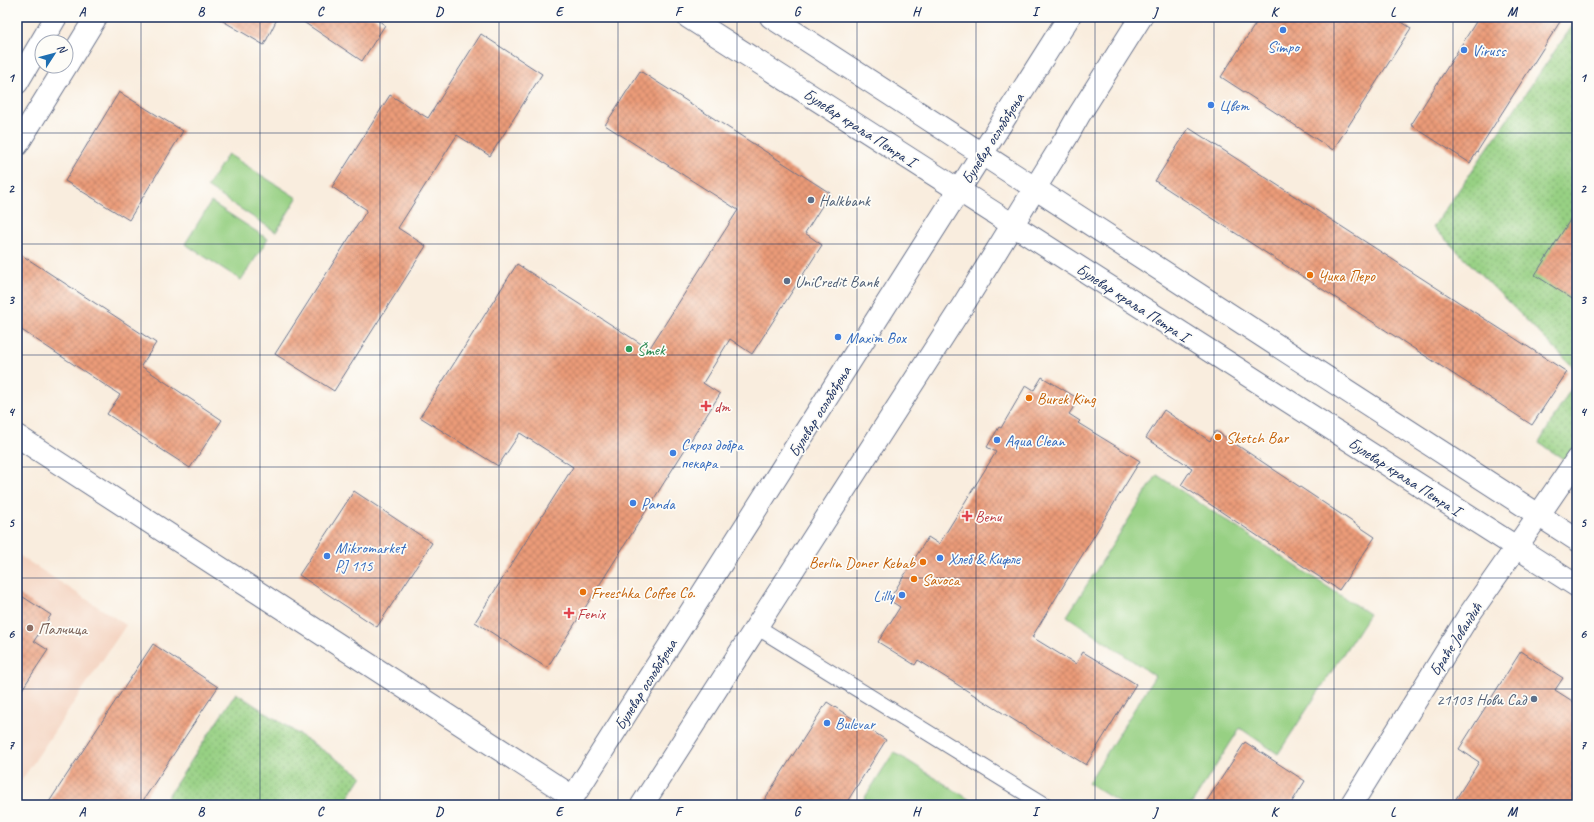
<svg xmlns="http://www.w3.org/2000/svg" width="1594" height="822" font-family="Caveat,sans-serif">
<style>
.built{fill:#f4d3c0}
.grass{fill:url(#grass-dots);stroke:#598070}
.park{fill:#97d083;stroke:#598070}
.building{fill:url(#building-cross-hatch)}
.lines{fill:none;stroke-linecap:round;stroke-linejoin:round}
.lane-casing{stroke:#69728b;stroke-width:17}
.street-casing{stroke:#69728b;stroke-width:24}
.secondary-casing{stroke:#69728b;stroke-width:24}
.lane{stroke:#fff;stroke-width:15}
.street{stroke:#fff;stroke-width:22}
.secondary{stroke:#fff;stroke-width:22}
.grid{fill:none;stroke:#1b2f5e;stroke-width:1;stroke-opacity:0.55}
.shop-dot{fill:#3f7fe0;stroke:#fdfcf7;stroke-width:1.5}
.service-dot{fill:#5c6f8a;stroke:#fdfcf7;stroke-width:1.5}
.food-dot{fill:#e8710a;stroke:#fdfcf7;stroke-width:1.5}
.leisure-dot{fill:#2e9e5b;stroke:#fdfcf7;stroke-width:1.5}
.health-dot{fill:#e0444e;stroke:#fdfcf7;stroke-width:1.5}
.education-dot{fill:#8d6e63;stroke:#fdfcf7;stroke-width:1.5}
.labels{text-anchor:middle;stroke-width:3.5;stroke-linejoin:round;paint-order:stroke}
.shop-label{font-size:16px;fill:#366cbe;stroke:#fdfcf7;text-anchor:start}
.street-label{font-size:16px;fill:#1b2f5e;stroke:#fdfcf7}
.service-label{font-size:16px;fill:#4e5e75;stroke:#fdfcf7;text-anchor:start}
.food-label{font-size:16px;fill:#c56008;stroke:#fdfcf7;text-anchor:start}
.leisure-label{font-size:16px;fill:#27864d;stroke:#fdfcf7;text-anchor:start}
.health-label{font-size:16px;fill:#be3a42;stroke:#fdfcf7;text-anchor:start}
.education-label{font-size:16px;fill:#785e54;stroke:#fdfcf7;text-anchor:start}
.neatline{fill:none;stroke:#1b2f5e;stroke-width:1.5}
.grid-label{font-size:13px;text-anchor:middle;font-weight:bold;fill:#1b2f5e}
</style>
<defs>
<pattern id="grass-dots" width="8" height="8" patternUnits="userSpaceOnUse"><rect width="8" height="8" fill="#97d083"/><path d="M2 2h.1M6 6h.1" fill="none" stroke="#7aa96e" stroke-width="1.8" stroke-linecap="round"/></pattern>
<pattern id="building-cross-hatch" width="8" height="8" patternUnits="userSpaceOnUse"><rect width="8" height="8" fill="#eb9b78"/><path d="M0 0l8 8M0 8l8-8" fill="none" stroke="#be7f66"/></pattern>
</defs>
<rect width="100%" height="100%" fill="#fdfcf7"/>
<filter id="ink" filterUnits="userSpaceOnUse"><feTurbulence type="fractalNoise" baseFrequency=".025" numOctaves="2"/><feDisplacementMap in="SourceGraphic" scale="8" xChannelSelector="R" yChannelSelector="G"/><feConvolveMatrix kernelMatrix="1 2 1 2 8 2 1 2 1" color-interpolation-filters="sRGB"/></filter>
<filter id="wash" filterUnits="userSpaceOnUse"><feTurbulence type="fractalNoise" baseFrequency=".012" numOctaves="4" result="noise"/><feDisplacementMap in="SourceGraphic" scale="16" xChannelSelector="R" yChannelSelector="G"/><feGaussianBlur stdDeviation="0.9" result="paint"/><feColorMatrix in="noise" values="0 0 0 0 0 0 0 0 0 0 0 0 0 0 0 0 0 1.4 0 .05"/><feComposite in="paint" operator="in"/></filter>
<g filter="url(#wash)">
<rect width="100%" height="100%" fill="#f9edde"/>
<path class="built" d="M 17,554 L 126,625 L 17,787 Z"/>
<path class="grass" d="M 1577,19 L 1577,371 L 1433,227 Z
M 1577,378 L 1577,468 L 1539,443 Z
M 236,693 L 362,776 L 343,805 L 162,805 Z"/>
<path class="park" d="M 228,154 L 297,198 L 276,232 L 207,187 Z
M 211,202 L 268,239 L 241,280 L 185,244 Z
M 1157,475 L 1369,614 L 1278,754 L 1240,728 L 1191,805 L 1123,805 L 1088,783 L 1155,676 L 1067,616 Z
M 894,752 L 978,805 L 860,805 Z"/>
<g id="blocks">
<path class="building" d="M 216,17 L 278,17 L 264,45 Z
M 296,17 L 373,17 L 385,25 L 362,61 Z
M 1260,17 L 1394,17 L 1411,28 L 1333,150 L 1221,77 Z
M 1479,17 L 1563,17 L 1470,163 L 1411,125 Z
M 481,34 L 542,74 L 490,156 L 457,135 L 398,228 L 426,246 L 334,391 L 275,354 L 367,210 L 332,187 L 390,95 L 428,118 Z
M 640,71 L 830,193 L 805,233 L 822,245 L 752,354 L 730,339 L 703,383 L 720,394 L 547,668 L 475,622 L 573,467 L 520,433 L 498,466 L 420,417 L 517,264 L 649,349 L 738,210 L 605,125 Z
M 119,92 L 183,131 L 129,220 L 65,181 Z
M 1189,128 L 1567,372 L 1532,425 L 1155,181 Z
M 1577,209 L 1577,302 L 1535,275 Z
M 17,252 L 156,343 L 141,366 L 222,420 L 190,468 L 107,414 L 120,395 L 17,327 Z
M 1042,377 L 1079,399 L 1069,414 L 1080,421 L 1078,423 L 1140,461 L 1032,637 L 1076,664 L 1083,652 L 1136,684 L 1086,765 L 918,660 L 915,665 L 878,642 L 900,607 L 889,600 L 928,537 L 939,544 L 996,452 L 987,447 L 999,427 L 1001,428 L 1026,385 L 1034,390 Z
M 1164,410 L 1210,441 L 1216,431 L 1375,537 L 1339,590 L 1181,485 L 1192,468 L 1146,438 Z
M 354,491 L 432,543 L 377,627 L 299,575 Z
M 17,593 L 51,615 L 34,641 L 48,650 L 17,697 Z
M 153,644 L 218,687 L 140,805 L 47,805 Z
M 1521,651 L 1563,678 L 1555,690 L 1577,704 L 1577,805 L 1452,805 L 1479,762 L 1459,749 Z
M 827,702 L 886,740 L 845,805 L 761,805 Z
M 1245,742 L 1305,781 L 1290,805 L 1204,805 Z"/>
</g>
</g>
<g filter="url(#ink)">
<use href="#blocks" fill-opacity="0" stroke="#69728b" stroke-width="1"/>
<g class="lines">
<g class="lane-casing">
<path id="lane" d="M 757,627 L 1045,805"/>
</g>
<g class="street-casing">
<path id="street" d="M 66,66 L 96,17
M 17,83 L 56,17
M 17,145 L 66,66
M 17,436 L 573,797
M 1538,516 L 1577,459"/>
</g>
<g class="secondary-casing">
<path id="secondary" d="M 688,17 L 1577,586
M 771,17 L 1577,540
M 568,805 L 1069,17
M 642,805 L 965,302 L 1066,138 L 1079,115 L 1141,17
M 1351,805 L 1469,615 L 1538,516"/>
</g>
<use href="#lane" class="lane"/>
<use href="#street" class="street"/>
<use href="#secondary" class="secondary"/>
</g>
</g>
<path class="grid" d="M 141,17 L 141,805M 260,17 L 260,805M 380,17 L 380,805M 499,17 L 499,805M 618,17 L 618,805M 737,17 L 737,805M 857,17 L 857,805M 976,17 L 976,805M 1095,17 L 1095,805M 1214,17 L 1214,805M 1334,17 L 1334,805M 1453,17 L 1453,805M 17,133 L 1577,133M 17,244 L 1577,244M 17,355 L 1577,355M 17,467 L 1577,467M 17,578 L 1577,578M 17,689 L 1577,689"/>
<g class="shop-dot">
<circle cx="1283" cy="30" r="4"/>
<circle cx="1464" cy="50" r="4"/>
<circle cx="1211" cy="105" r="4"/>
<circle cx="838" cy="337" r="4"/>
<circle cx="997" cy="440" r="4"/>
<circle cx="673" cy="453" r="4"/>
<circle cx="633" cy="503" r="4"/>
<circle cx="327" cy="556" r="4"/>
<circle cx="940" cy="558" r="4"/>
<circle cx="902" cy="595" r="4"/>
<circle cx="827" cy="723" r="4"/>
</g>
<g class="service-dot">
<circle cx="811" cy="200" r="4"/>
<circle cx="787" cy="281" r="4"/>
<circle cx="1534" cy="699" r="4"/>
</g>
<g class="food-dot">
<circle cx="1310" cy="275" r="4"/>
<circle cx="1029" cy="398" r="4"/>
<circle cx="1218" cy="437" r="4"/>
<circle cx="923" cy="562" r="4"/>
<circle cx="914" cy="579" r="4"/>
<circle cx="583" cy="592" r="4"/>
</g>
<circle class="leisure-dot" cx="629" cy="349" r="4"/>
<g class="health-dot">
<path d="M704 400h4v4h4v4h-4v4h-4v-4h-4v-4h4z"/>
<path d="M965 510h4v4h4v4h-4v4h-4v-4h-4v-4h4z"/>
<path d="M567 607h4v4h4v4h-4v4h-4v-4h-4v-4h4z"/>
</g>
<circle class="education-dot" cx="30" cy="628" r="4"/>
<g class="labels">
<g class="shop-label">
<text x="1283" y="52" text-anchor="middle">Simpo</text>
<text x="1472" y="56">Viruss</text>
<text x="1219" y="111">Цвет</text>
<text x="846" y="343">Maxim Box</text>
<text x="1005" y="446">Aqua Clean</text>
<text x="681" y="450">Скроз добра<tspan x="681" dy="18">пекара</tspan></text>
<text x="641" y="509">Panda</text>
<text x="335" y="553">Mikromarket<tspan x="335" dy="18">PJ 115</tspan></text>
<text x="948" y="564">Хлеб &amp; Кифле</text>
<text x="894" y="601" text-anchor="end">Lilly</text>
<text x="835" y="729">Bulevar</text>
</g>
<g class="street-label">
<text transform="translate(860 127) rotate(33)" y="6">Булевар краља Петра I</text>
<text transform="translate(992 138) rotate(-58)" y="6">Булевар ослобођења</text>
<text transform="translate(1133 302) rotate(33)" y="6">Булевар краља Петра I</text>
<text transform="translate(819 411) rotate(-58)" y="6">Булевар ослобођења</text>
<text transform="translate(1405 476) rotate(33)" y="6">Булевар краља Петра I</text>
<text transform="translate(1455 639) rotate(-57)" y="6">Браће Јовандић</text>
<text transform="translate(645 684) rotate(-58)" y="6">Булевар ослобођења</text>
</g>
<g class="service-label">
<text x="819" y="206">Halkbank</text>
<text x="795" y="287">UniCredit Bank</text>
<text x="1526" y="705" text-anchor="end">21103 Нови Сад</text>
</g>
<g class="food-label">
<text x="1318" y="281">Чика Перо</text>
<text x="1037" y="404">Burek King</text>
<text x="1226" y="443">Sketch Bar</text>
<text x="915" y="568" text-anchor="end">Berlin Doner Kebab</text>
<text x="922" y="585">Savoca</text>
<text x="591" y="598">Freeshka Coffee Co.</text>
</g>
<g class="leisure-label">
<text x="637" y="355">Šmek</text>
</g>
<g class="health-label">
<text x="714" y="412">dm</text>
<text x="975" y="522">Benu</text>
<text x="577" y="619">Fenix</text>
</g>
<g class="education-label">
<text x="38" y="634">Палчица</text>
</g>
</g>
<rect width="1594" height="822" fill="none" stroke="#fdfcf7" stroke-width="44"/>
<g transform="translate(54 54) rotate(54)"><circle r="19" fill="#fdfcf7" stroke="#a3aaba"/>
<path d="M0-3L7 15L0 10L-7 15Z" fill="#1f6fb2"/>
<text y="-6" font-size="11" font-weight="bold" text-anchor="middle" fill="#1b2f5e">N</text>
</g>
<rect x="22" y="22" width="1550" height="778" class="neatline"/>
<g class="grid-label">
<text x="82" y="16">A</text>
<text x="201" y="16">B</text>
<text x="320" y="16">C</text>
<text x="439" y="16">D</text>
<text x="559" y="16">E</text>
<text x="678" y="16">F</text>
<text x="797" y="16">G</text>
<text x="916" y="16">H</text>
<text x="1035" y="16">I</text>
<text x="1155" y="16">J</text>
<text x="1274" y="16">K</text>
<text x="1393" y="16">L</text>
<text x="1512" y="16">M</text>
<text x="11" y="82">1</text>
<text x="1583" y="82">1</text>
<text x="11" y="193">2</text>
<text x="1583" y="193">2</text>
<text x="11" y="304">3</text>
<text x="1583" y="304">3</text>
<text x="11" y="416">4</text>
<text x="1583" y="416">4</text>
<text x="11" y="527">5</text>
<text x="1583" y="527">5</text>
<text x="11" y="638">6</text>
<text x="1583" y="638">6</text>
<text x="11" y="749">7</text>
<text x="1583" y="749">7</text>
<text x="82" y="816">A</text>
<text x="201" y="816">B</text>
<text x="320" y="816">C</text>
<text x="439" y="816">D</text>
<text x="559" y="816">E</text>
<text x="678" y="816">F</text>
<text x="797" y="816">G</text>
<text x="916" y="816">H</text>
<text x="1035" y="816">I</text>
<text x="1155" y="816">J</text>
<text x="1274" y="816">K</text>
<text x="1393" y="816">L</text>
<text x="1512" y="816">M</text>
</g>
</svg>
